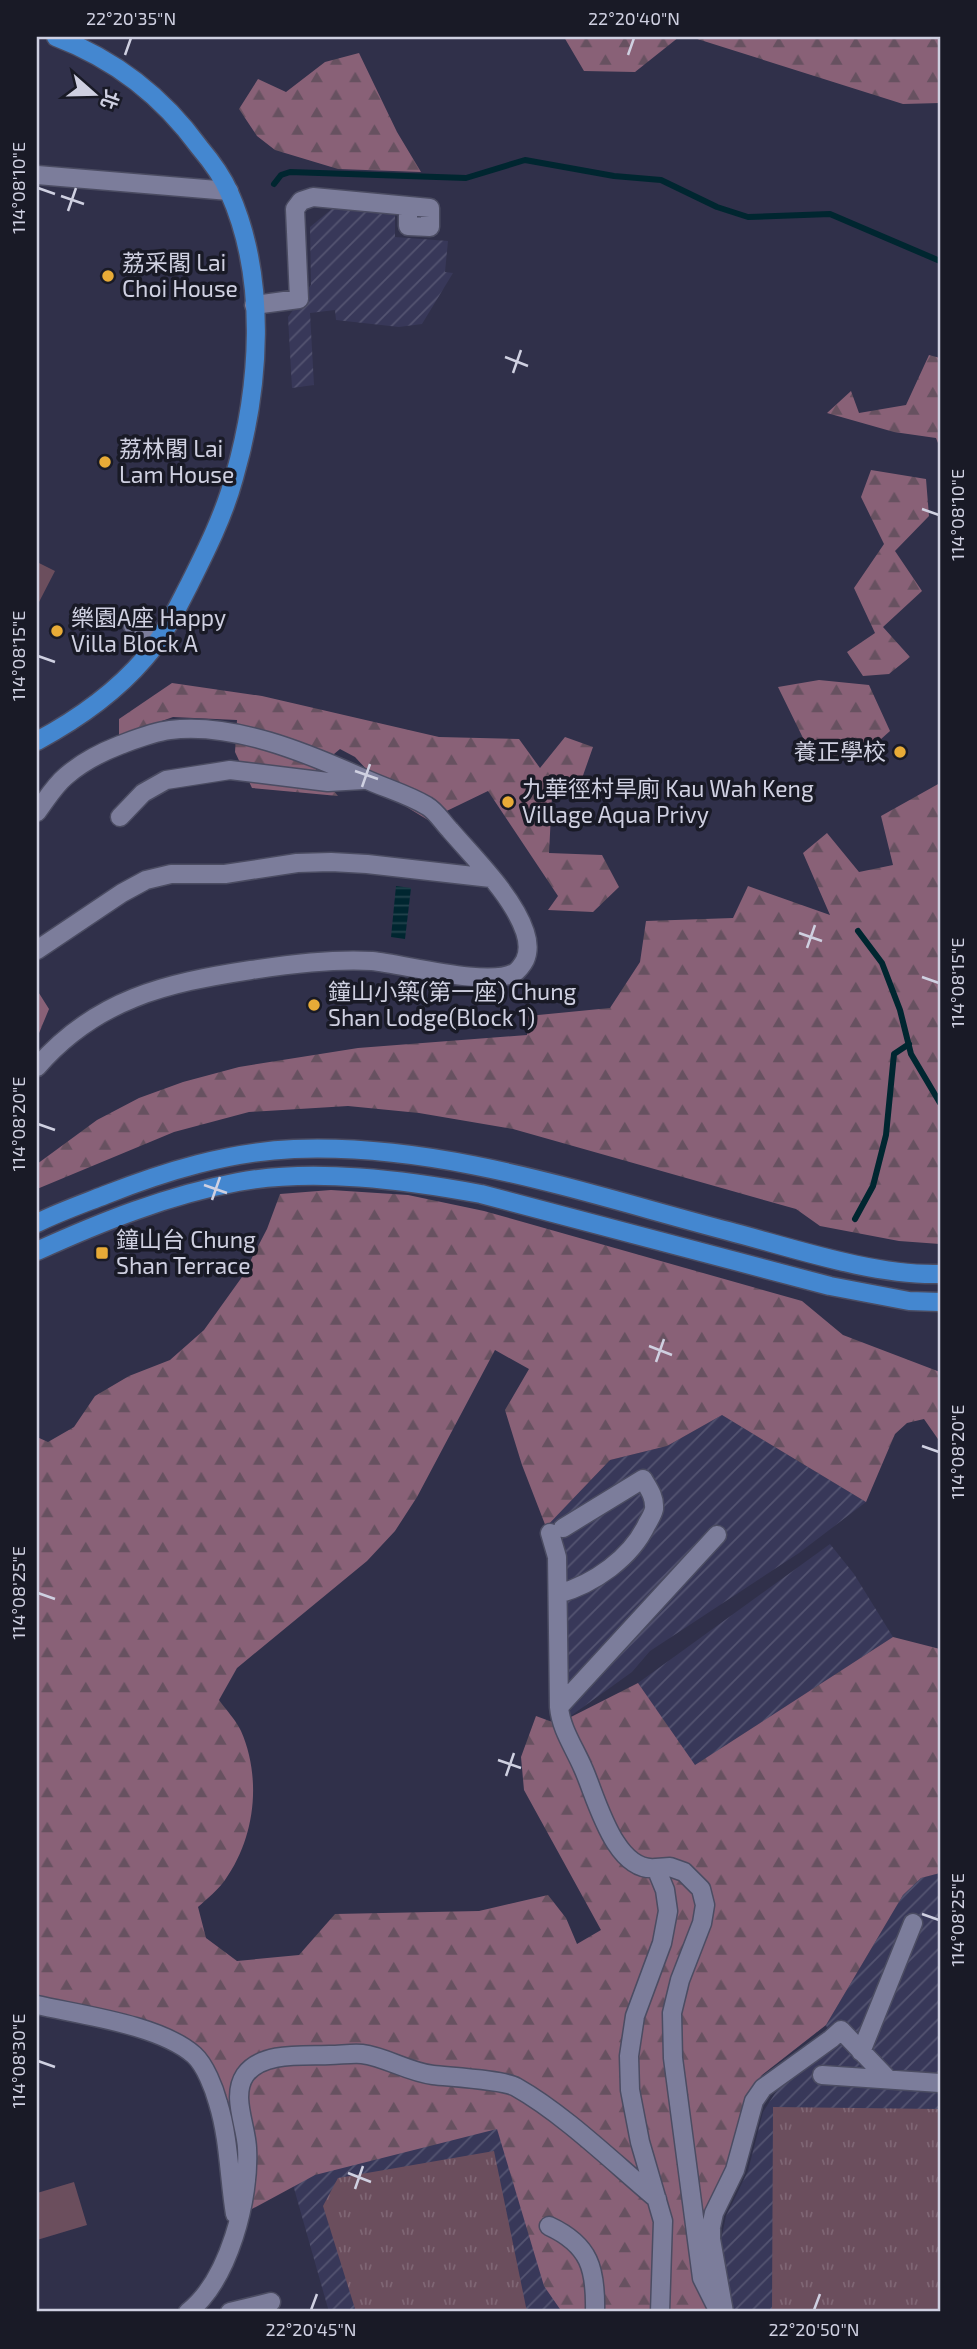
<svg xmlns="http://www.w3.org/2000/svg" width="977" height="2349" font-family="'Exo 2','Noto Sans TC',sans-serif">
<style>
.industrial{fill:url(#industrial-furrows)}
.grass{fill:url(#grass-tufts)}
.forest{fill:url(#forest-firs)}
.garden{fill:#6b4e5d}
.water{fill:url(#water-rules)}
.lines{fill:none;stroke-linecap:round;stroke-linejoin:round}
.stream{stroke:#002630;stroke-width:6}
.minor-casing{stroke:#4b4c62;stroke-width:21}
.major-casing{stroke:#4b4c62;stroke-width:21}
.minor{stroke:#7c7d9b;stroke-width:18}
.major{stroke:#4487d0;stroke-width:18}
.ticks{fill:none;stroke:#cfd0e1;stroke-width:2.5}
.poi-dot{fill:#e8ab37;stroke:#191a26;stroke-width:2.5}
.labels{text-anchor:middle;stroke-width:7;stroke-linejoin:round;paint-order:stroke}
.poi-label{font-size:23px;fill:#cfd0e1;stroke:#191a26;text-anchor:start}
.neatline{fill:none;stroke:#cfd0e1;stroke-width:2.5}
.ticks-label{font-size:18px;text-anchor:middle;fill:#cfd0e1}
</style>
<defs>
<pattern id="industrial-furrows" width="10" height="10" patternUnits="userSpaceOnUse" patternTransform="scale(1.75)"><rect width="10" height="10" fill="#383859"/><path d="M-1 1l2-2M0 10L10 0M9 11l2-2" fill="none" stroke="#545471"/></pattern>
<pattern id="grass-tufts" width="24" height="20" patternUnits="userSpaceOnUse" patternTransform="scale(1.75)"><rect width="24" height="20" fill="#6b4e5d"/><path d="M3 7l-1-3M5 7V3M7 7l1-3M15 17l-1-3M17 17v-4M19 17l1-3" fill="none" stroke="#7f6674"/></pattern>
<pattern id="forest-firs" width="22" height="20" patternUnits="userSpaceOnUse" patternTransform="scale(1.75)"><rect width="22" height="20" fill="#896177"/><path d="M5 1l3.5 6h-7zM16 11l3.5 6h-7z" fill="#675160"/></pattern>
<pattern id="water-rules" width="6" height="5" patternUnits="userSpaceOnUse" patternTransform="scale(1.75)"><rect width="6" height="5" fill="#002630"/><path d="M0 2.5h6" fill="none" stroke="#24444e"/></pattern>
</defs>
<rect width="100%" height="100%" fill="#30304a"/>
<path class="industrial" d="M 333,208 L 395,211 L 395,237 L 448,241 L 445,272 L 453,273 L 422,324 L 399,327 L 336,320 L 335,310 L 310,313 L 314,385 L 292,388 L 288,317 L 311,285 L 310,227 Z
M 722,1415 L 866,1502 L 799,1553 L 650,1651 L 632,1672 L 565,1720 L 551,1558 L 546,1527 L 610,1460 L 667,1446 Z
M 830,1544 L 854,1574 L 893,1637 L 694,1766 L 638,1683 Z
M 940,1873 L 940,2312 L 733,2312 L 721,2240 L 726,2216 L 748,2171 L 763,2112 L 779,2087 L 834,2048 L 826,2025 L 903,1895 L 921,1878 Z
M 506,2100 L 610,2312 L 329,2312 L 284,2153 Z"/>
<path class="grass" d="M 773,2107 L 940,2109 L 940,2312 L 772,2312 Z
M 494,2151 L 527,2312 L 356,2312 L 323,2206 L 338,2178 Z"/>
<path class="forest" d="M 564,37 L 679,37 L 635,72 L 584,71 Z
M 691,37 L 940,37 L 940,103 L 903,104 Z
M 359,53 L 397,132 L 421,172 L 338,169 L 275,150 L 257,136 L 239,109 L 258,79 L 286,92 L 325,62 Z
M 929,355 L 940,358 L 940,448 L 936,438 L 894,432 L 827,413 L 851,391 L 859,413 L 906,405 Z
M 871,470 L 926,479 L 929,516 L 895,551 L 922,591 L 883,627 L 910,657 L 889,674 L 863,676 L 847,652 L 875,633 L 854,588 L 884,544 L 861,497 Z
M 819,680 L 869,685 L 890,731 L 871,748 L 833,760 L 803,738 L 778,687 Z
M 172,683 L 262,696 L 439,737 L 519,739 L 540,768 L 565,737 L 593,747 L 580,784 L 552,795 L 549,853 L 602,855 L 619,887 L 593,912 L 548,910 L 558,896 L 488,791 L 428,820 L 395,800 L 355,757 L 340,749 L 316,769 L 338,796 L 252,788 L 235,752 L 237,720 L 173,717 L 119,736 L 119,719 Z
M 940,783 L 940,1244 L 899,1241 L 820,1226 L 796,1209 L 513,1129 L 419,1113 L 348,1106 L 249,1112 L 174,1132 L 37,1189 L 37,1164 L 97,1120 L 139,1098 L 183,1082 L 239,1067 L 358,1048 L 527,1035 L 528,1016 L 610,1008 L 640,962 L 646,921 L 733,918 L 748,886 L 830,915 L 803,853 L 827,833 L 859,872 L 893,865 L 881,816 Z
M 37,990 L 49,1009 L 37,1038 Z
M 331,1190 L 408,1195 L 484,1211 L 802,1301 L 843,1335 L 940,1372 L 940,1442 L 924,1419 L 907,1423 L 895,1434 L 866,1502 L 722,1415 L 667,1446 L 610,1460 L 546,1527 L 522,1465 L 505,1410 L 529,1369 L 495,1350 L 417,1497 L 395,1531 L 367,1561 L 237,1668 L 219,1700 C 226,1710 236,1720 241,1731 C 262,1779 255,1838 225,1880 C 218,1890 207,1899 198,1907 L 206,1938 L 237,1961 L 299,1955 L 335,1914 L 479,1911 L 548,1895 L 566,1918 L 577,1944 L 601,1930 L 524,1790 L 521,1757 L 536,1716 L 555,1723 L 561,1722 L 638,1683 L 695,1765 L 893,1637 L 940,1649 L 940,1873 L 921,1878 L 903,1895 L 826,2025 L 762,2075 L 745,2097 L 727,2166 L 705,2209 L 701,2234 L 712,2306 L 699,2312 L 562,2312 L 544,2286 L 497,2129 L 315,2175 L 228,2222 C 224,2178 217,2076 177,2050 C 169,2045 156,2043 147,2040 C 110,2027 74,2020 37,2012 L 37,1437 L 48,1442 L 74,1427 L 95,1396 L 129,1376 L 170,1360 L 204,1330 L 242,1277 L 267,1229 L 280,1194 Z"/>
<path class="garden" d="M 37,562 L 55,571 L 39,602 L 37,600 Z
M 74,2182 L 87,2225 L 37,2240 L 37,2193 Z"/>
<path class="water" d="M 396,886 L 411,888 L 405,939 L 391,937 Z"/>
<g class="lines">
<path class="stream" d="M 274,184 L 281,175 L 290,172 L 466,178 L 525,160 L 614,176 L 661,180 L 717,207 L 748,217 L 830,214 L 940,261
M 858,931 L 882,963 L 900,1010 L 911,1054 L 940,1103
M 855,1219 L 873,1186 L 886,1135 L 894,1054 L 909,1044"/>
<g class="minor-casing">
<path id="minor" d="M 37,175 L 229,191
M 254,305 L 299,299 L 295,209 L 301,201 L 313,197 L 430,208 L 430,227 L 408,226 L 408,207
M 133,626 L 159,640
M 37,812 C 46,800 54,786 66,776 C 81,763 102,752 120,745 C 136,739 153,732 170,730 C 233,722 307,753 363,778 C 384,788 407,794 427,806 C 436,811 443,823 450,830 C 475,859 513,896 525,932 C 528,941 529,951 525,960 C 523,964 518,971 514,973 C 487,987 404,964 372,961 C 331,959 291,964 251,970 C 166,983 96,999 37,1067
M 120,817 L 143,793 L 166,780 L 230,770 L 328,782 L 363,780
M 37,950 L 122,893 L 146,880 L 171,874 L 225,874 L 297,863 L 331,862 L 367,864 L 491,878
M 550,1533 L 557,1557 L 559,1707
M 558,1594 C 594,1584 631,1558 647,1524 C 650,1519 653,1514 654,1509 C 655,1497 649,1489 643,1479 L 563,1528
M 656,1868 C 614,1873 596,1796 583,1768 C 574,1747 561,1729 559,1707 L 717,1535
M 37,2005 C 81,2015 160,2025 194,2055 C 205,2065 214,2088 218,2103 C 229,2138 229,2178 235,2214
M 861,2052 L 913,1923
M 822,2075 L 940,2083
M 549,2226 C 590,2245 596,2269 595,2312
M 188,2312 C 229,2280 250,2198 247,2148 C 246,2125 231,2096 245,2075 C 262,2051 305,2056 330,2055 C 340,2055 352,2053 362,2054 C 386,2057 408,2072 433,2075 C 450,2077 504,2080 516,2087 C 564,2114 614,2163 657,2199
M 230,2312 L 271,2302
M 660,2312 L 663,2221 L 640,2142 L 630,2090 L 629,2056 L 635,2016 L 662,1943 L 668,1911 L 665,1890 L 656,1868 L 670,1867 L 684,1872 L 701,1889 L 705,1905 L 702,1923 L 680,1980 L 672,2013 L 673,2058 L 702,2278 L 719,2312
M 724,2312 L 711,2239 L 711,2227 L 714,2213 L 735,2170 L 754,2101 L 763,2088 L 831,2039 L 841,2030 L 888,2079"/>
</g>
<g class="major-casing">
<path id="major" d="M 37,741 C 78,719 115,693 145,658 C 164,636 176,610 189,585 C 206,551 224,515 234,478 C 260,388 268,279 229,192 C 222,176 211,161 200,148 C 163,97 114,59 56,37
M 37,1223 C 59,1212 82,1204 105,1195 C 166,1171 228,1152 294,1149 C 442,1143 587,1194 728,1231 C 793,1248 874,1276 940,1274
M 37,1251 C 101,1222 168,1195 238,1182 C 314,1168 405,1180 481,1194 L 830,1286 L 909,1301 L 940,1302"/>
</g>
<use href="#minor" class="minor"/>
<use href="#major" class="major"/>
</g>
<path class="ticks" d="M 125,55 L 131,38M 628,55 L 634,38M 38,188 L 55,194M 61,196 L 84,204M 68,211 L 76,188M 505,357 L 528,366M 513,373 L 521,350M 922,509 L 939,515M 38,656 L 55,662M 355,771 L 378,779M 362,787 L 370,764M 799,933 L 822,941M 807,948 L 815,925M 922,977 L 939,983M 38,1124 L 55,1130M 204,1185 L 227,1193M 212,1200 L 220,1177M 649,1346 L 672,1355M 656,1362 L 664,1339M 922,1446 L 939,1452M 38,1593 L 55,1599M 498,1760 L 521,1768M 506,1776 L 514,1753M 922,1914 L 939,1920M 38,2061 L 55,2067M 348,2173 L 371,2182M 355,2189 L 363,2166M 311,2310 L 317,2294M 814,2310 L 820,2294"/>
<g class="poi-dot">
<circle cx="108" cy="276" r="7"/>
<circle cx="105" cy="462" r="7"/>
<circle cx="57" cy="631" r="7"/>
<circle cx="900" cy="752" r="7"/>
<circle cx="508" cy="802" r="7"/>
<circle cx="314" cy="1005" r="7"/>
<rect x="95" y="1246" width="14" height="14" rx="3.5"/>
</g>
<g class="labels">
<g class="poi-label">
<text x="122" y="271">荔采閣 Lai<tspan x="122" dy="26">Choi House</tspan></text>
<text x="119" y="457">荔林閣 Lai<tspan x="119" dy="26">Lam House</tspan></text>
<text x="71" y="626">樂園A座 Happy<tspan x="71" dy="26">Villa Block A</tspan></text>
<text x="886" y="760" text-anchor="end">養正學校</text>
<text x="522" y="797">九華徑村旱廁 Kau Wah Keng<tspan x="522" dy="26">Village Aqua Privy</tspan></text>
<text x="328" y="1000">鐘山小築(第一座) Chung<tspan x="328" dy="26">Shan Lodge(Block 1)</tspan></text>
<text x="116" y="1248">鐘山台 Chung<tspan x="116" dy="26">Shan Terrace</tspan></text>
</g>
</g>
<rect width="977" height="2349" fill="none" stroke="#191a26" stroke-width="77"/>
<g transform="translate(94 94) rotate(110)" stroke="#191a26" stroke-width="5" paint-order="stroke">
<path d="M0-5L12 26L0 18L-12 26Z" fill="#cfd0e1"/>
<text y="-10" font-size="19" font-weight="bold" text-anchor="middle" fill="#cfd0e1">北</text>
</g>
<rect x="38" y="38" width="901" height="2272" class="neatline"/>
<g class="ticks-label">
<text x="131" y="25">22°20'35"N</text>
<text x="634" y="25">22°20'40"N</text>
<text transform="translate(19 188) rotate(-90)" y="6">114°08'10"E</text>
<text transform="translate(958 515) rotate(-90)" y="6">114°08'10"E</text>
<text transform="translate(19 656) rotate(-90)" y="6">114°08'15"E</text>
<text transform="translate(958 983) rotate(-90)" y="6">114°08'15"E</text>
<text transform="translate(19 1124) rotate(-90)" y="6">114°08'20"E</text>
<text transform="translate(958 1452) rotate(-90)" y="6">114°08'20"E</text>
<text transform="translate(19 1593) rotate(-90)" y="6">114°08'25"E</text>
<text transform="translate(958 1920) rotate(-90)" y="6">114°08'25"E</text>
<text transform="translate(19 2061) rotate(-90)" y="6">114°08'30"E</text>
<text x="311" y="2336">22°20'45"N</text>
<text x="814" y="2336">22°20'50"N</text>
</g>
</svg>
